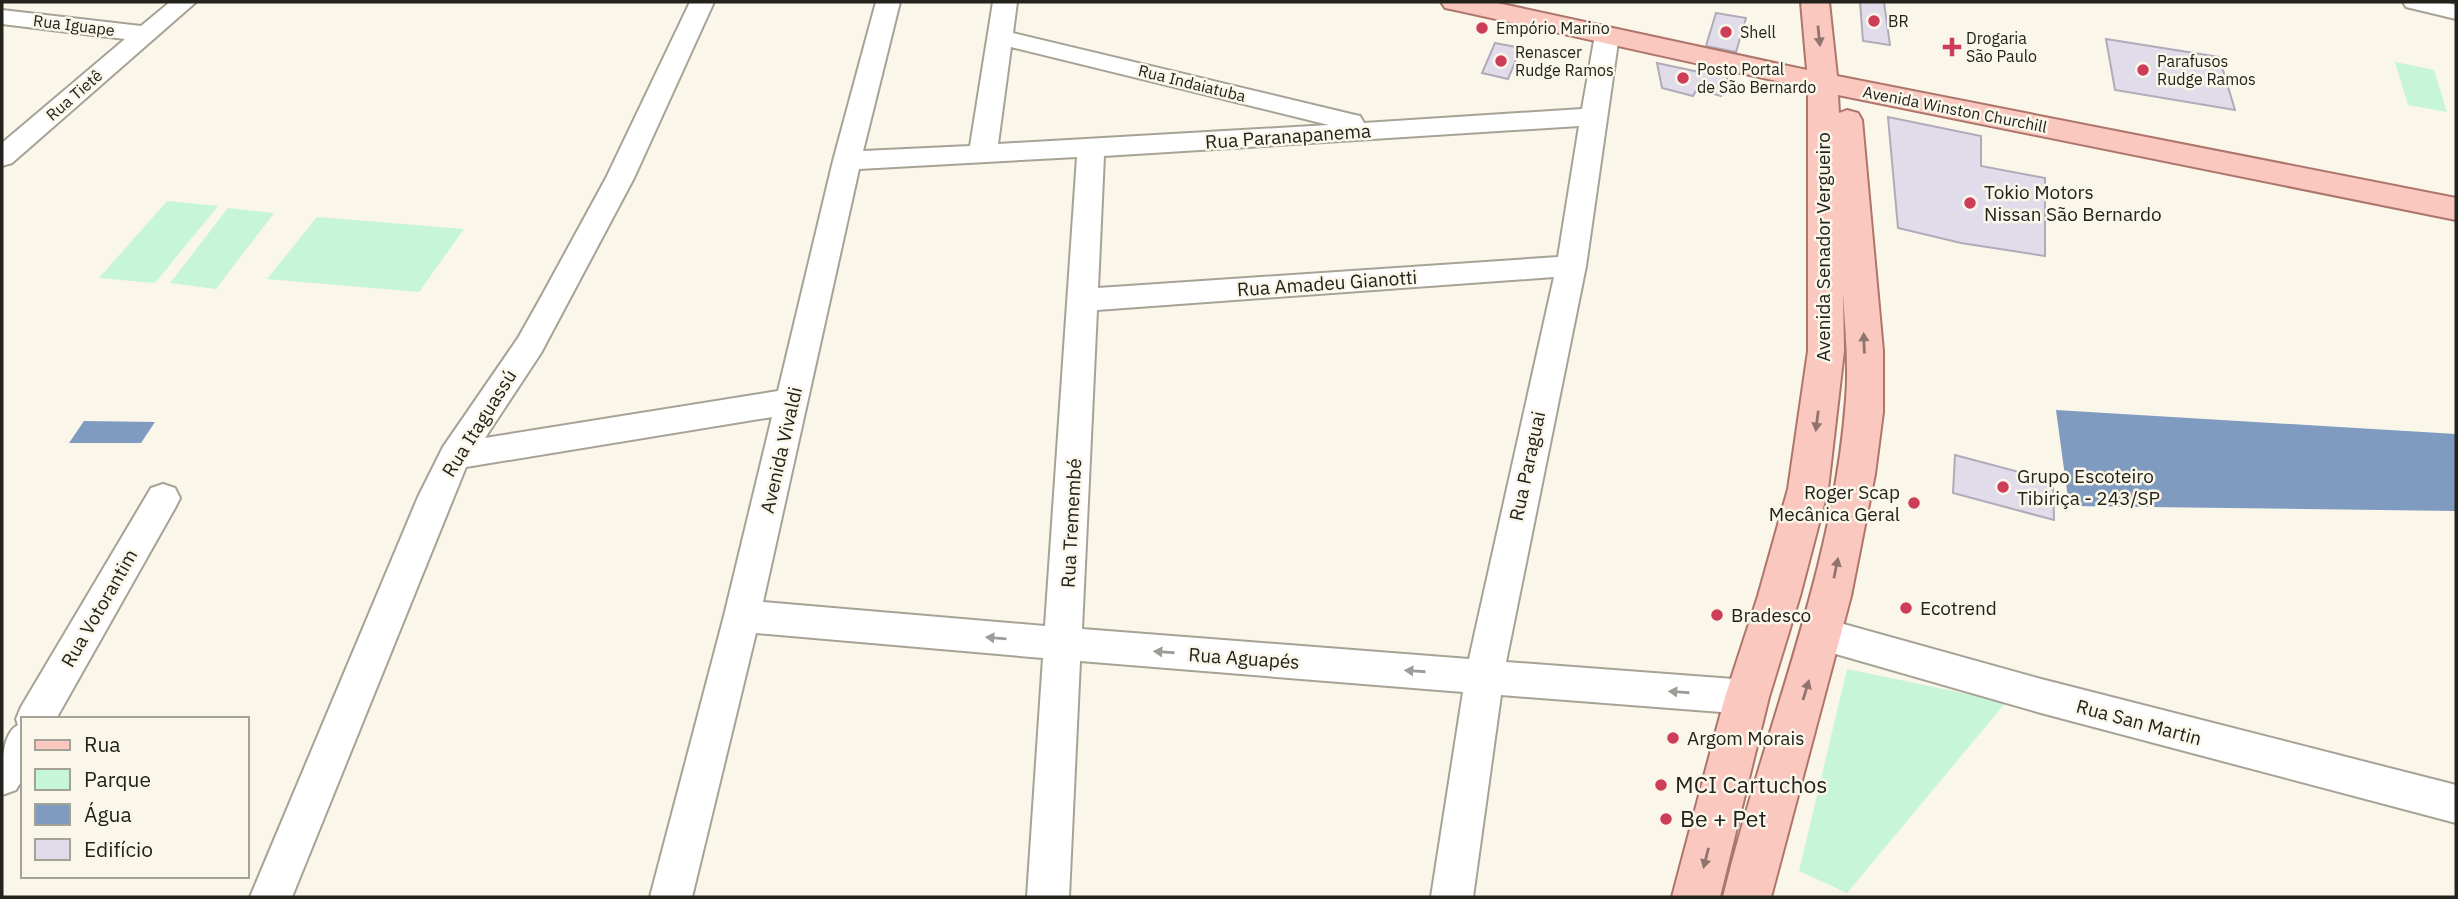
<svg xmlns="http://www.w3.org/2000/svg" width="2458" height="899" font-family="'IBM Plex Sans',sans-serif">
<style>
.green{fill:#c7f5d8}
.water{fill:#7f9bbf}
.building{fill:#e1dce9;stroke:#b0abb8;stroke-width:2}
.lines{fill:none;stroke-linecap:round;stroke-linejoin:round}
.minor-casing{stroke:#a6a295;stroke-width:4}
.major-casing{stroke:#ae766b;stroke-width:4}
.minor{fill:#fff;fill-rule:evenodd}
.major{fill:#fbc8bf;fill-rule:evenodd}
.oneway{fill:#8f756e}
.oneway2{fill:#9c9c99}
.poi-dot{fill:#cd3d58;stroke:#faf6e9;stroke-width:2.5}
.labels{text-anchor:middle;stroke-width:5;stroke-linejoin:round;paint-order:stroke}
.far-poi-label{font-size:16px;fill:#23221d;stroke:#faf6e9;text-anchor:start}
.far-street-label{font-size:16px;fill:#23221d;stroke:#faf6e9}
.street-label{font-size:19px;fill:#23221d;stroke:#faf6e9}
.poi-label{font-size:19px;fill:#23221d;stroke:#faf6e9;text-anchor:start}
.near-poi-label{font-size:23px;fill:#23221d;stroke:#faf6e9;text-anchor:start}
</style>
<rect width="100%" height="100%" fill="#faf6e9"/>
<path class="green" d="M 2395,62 L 2434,70 L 2447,112 L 2408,105 Z
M 167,201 L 218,206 L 155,283 L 99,278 Z
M 228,208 L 274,213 L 216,289 L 170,283 Z
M 317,217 L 464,229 L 419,292 L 267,279 Z
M 1847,669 L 2006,702 L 1847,893 L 1799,871 Z"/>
<path class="water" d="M 2056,410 L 2456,434 L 2456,511 L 2069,506 Z
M 84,421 L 155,422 L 141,443 L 69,443 Z"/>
<path class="building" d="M 1860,2 L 1884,2 L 1890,45 L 1863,41 Z
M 1716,13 L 1746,18 L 1736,52 L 1706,46 Z
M 2106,39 L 2219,57 L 2235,110 L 2115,90 Z
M 1495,43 L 1521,48 L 1508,79 L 1482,73 Z
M 1657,63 L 1699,72 L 1700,67 L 1729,73 L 1721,96 L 1697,89 L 1693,96 L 1662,88 Z
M 1888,117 L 1981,136 L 1981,166 L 2045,178 L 2045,256 L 1961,243 L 1898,228 Z
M 1955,455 L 2053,481 L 2054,520 L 1953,493 Z"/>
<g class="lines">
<g class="minor-casing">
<path id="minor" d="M 170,2 L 196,2 L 12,163 L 2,166 L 2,143 L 125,39 L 2,24 L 2,10 L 141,26 Z
M 690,2 L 714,2 L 634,178 L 541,353 L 485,438 L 778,391 L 833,161 L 876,2 L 900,2 L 863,151 L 970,146 L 993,2 L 1017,2 L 1013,33 L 1351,114 L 1360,116 L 1364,123 L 1582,109 L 1595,35 L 1598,30 L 1607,28 L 1616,30 L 1619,35 L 1586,266 L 1506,662 L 1747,680 L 1761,685 L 1766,697 L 1761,709 L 1747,714 L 1501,695 L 1473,897 L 1431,897 L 1463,692 L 1080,661 L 1069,897 L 1027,897 L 1043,658 L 756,633 L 692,897 L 650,897 L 724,616 L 772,417 L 466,467 L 292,897 L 250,897 L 418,497 L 443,447 L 518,338 L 540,299 L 606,178 ZM 1011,47 L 1329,125 L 998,144 ZM 1579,126 L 1558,257 L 1098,288 L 1104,156 ZM 1077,157 L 1045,626 L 763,602 L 859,169 ZM 1554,277 L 1469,659 L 1082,629 L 1097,310 Z
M 2403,2 L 2444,2 L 2456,5 L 2456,19 L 2406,7 Z
M 163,484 L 175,488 L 180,498 L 175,508 L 56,719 L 23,719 L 23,778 L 16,790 L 2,795 C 2,773 0,734 18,725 L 16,719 L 21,707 L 151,488 Z
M 1822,618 L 2041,679 L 2456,785 L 2456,823 L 2041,713 L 1822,650 L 1809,645 L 1804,634 L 1809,623 Z"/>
</g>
<g class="major-casing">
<path id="major" d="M 1441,2 L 1493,2 L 1807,70 L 1801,2 L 1829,2 L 1837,76 L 2456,198 L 2456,220 L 1838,95 L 1839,113 L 1847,110 L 1858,113 L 1862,120 L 1883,351 L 1883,412 L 1875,474 L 1851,596 L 1771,897 L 1723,897 C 1763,732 1834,570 1846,399 C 1849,363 1845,328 1843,293 L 1844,351 L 1828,489 L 1800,596 L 1769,697 L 1720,897 L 1672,897 L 1725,697 L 1758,596 L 1788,489 L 1808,351 L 1808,88 L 1455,10 L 1445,8 Z"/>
</g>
<use href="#minor" class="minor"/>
<use href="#major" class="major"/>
</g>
<defs><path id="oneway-solid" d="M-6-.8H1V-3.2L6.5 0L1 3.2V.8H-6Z" transform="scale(1.75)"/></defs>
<g class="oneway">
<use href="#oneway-solid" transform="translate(1819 36) rotate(84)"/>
<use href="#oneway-solid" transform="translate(1864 343) rotate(-92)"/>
<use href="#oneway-solid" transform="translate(1817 421) rotate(97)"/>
<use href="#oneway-solid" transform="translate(1836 568) rotate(-78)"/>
<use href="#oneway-solid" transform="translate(1806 690) rotate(-73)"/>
<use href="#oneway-solid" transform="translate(1706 858) rotate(104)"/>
</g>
<g class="oneway2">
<use href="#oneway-solid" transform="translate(996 638) rotate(-175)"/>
<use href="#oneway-solid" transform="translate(1164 652) rotate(-176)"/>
<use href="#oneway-solid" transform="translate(1415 671) rotate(-176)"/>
<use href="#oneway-solid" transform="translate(1679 692) rotate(-176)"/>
</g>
<g class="poi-dot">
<circle cx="1874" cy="21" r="7"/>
<circle cx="1482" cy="28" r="7"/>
<circle cx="1726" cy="32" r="7"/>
<path d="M1948.5 36.5h7v7h7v7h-7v7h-7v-7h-7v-7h7z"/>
<circle cx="1501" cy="61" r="7"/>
<circle cx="2143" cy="70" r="7"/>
<circle cx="1683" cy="78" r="7"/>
<circle cx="1970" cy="203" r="7"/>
<circle cx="2003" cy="487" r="7"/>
<circle cx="1914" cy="503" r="7"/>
<circle cx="1906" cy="608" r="7"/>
<circle cx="1717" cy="615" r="7"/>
<circle cx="1673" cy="738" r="7"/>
<circle cx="1661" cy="785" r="7"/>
<circle cx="1666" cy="819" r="7"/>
</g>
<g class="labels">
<g class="far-poi-label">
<text x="1888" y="27">BR</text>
<text x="1496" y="34">Empório Marino</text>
<text x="1740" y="38">Shell</text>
<text x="1966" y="44">Drogaria<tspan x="1966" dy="18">São Paulo</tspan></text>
<text x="1515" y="58">Renascer<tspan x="1515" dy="18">Rudge Ramos</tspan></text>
<text x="2157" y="67">Parafusos<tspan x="2157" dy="18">Rudge Ramos</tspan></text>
<text x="1697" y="75">Posto Portal<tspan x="1697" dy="18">de São Bernardo</tspan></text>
</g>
<g class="far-street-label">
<text transform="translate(74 25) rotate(7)" y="6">Rua Iguape</text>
<text transform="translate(1192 83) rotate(14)" y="6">Rua Indaiatuba</text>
<text transform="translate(74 95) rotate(-41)" y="6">Rua Tietê</text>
<text transform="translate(1955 109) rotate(11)" y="6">Avenida Winston Churchill</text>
</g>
<g class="street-label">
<text transform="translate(1288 136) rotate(-4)" y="7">Rua Paranapanema</text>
<text transform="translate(1823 247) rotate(-90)" y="7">Avenida Senador Vergueiro</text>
<text transform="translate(1327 283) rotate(-4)" y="7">Rua Amadeu Gianotti</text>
<text transform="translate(479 423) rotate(-58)" y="7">Rua Itaguassú</text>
<text transform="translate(781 450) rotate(-77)" y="7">Avenida Vivaldi</text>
<text transform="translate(1527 466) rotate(-78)" y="7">Rua Paraguai</text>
<text transform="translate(1071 523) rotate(-87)" y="7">Rua Tremembé</text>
<text transform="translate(99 608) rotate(-60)" y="7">Rua Votorantim</text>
<text transform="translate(1244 658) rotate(4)" y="7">Rua Aguapés</text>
<text transform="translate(2139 722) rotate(15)" y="7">Rua San Martin</text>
</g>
<g class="poi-label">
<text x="1984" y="199">Tokio Motors<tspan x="1984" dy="22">Nissan São Bernardo</tspan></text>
<text x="2017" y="483">Grupo Escoteiro<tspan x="2017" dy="22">Tibiriça - 243/SP</tspan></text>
<text x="1900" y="499" text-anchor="end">Roger Scap<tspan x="1900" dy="22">Mecânica Geral</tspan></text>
<text x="1920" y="615">Ecotrend</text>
<text x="1731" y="622">Bradesco</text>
<text x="1687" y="745">Argom Morais</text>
</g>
<g class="near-poi-label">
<text x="1675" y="793">MCI Cartuchos</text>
<text x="1680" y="827">Be + Pet</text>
</g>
</g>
<rect width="2458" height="899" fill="none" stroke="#23221d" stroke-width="7"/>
<rect x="21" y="717" width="228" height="161" fill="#faf6e9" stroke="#a4a197" stroke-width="2"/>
<rect x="35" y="740" width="35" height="10" fill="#fbc8bf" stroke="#a4a197" stroke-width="2"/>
<text x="84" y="752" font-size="21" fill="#23221d">Rua</text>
<rect x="35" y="769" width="35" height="21" fill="#c7f5d8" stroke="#a4a197" stroke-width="2"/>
<text x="84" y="787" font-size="21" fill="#23221d">Parque</text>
<rect x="35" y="804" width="35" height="21" fill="#7f9bbf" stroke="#a4a197" stroke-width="2"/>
<text x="84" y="822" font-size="21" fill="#23221d">Água</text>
<rect x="35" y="839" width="35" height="21" fill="#e1dce9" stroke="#a4a197" stroke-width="2"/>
<text x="84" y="857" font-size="21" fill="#23221d">Edifício</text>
</svg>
